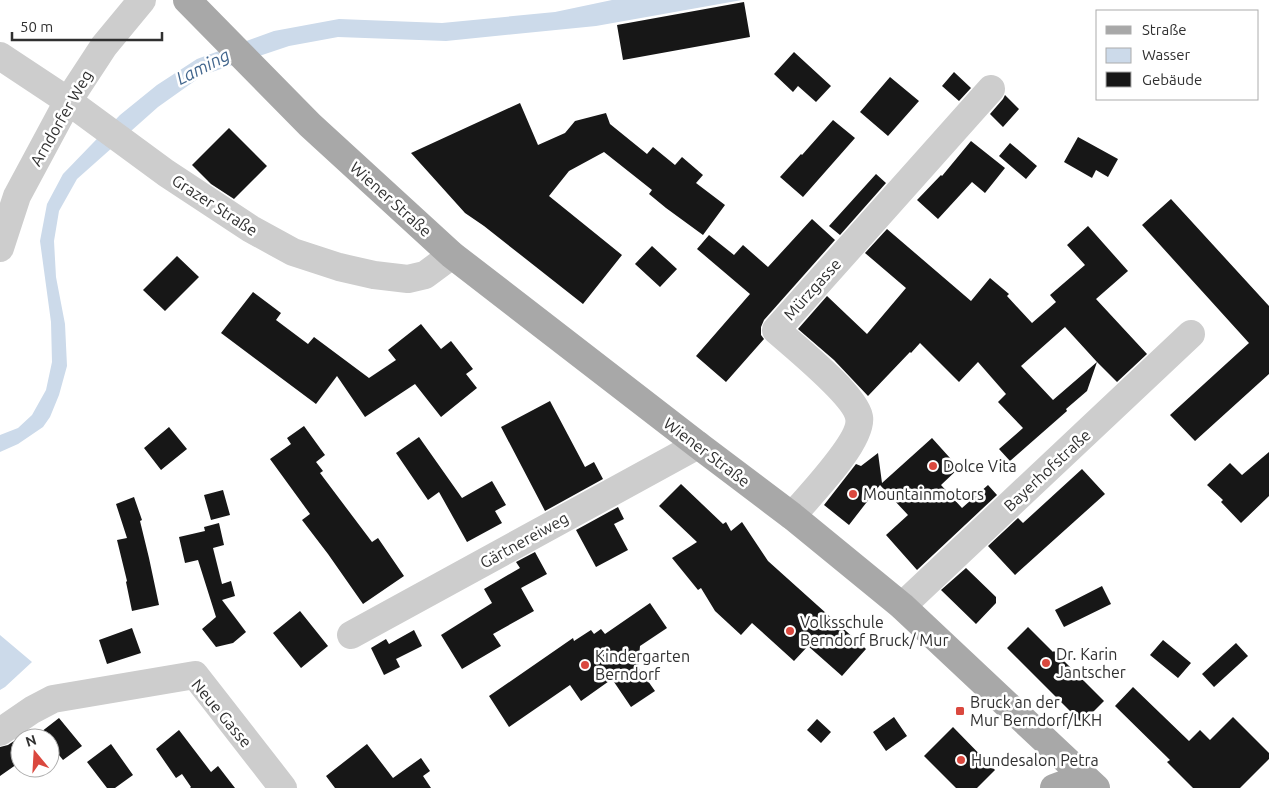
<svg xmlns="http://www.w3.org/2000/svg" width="1269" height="788" font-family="Ubuntu,sans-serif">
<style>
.water{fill:#ccdaea}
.building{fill:#171717;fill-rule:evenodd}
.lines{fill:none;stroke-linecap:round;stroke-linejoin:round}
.minor{stroke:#cdcdcd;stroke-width:28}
.major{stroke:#a8a8a8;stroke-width:28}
.poi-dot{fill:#da483e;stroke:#fff;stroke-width:2}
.labels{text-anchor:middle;stroke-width:5;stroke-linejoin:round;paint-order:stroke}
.street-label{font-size:16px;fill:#303030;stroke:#fff}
.poi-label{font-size:16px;fill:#303030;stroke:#fff;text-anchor:start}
.water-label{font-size:18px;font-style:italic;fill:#42668d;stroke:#fff}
</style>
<rect width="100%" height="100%" fill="#fff"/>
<path class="water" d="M 612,0 L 742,0 L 596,26 L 446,41 L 338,37 L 289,46 L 203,75 L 158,107 L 77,179 L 59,211 L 54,241 L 56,277 L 65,324 L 67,366 L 59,395 L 50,417 L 43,427 L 18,444 L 0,452 L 0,435 L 18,428 L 32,415 L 46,390 L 52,362 L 51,322 L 40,241 L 47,204 L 63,174 L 120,115 L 157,85 L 197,59 L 274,31 L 339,19 L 442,23 L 555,12 Z
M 0,635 L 32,662 L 5,687 L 0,690 Z"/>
<path class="building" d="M 744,2 L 750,37 L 623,60 L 617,25 Z
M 794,52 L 831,86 L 816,102 L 798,86 L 793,92 L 774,74 Z
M 954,72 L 971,88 L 959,101 L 942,86 Z
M 890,77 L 919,101 L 888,136 L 860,112 Z
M 1005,95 L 1019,109 L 1003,127 L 990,114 L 1003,99 Z
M 520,103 L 538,145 L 565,133 L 575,121 L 606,113 L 610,124 L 647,154 L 653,147 L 675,165 L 682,157 L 703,175 L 696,183 L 725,205 L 703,235 L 666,208 L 649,194 L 652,190 L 604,152 L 569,171 L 549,196 L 622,255 L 583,304 L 484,226 L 465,213 L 411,153 Z
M 833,120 L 855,138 L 803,197 L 780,177 L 801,154 L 802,155 Z
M 229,128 L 267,166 L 234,199 L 211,184 L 192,165 Z
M 1078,137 L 1118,159 L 1108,177 L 1096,170 L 1092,178 L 1064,162 Z
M 971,141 L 1005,168 L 985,193 L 972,182 L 938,219 L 917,200 L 941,175 L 942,176 Z
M 1010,143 L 1037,166 L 1026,179 L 999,156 Z
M 876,174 L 886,183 L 840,235 L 829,226 Z
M 1171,199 L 1269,306 L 1269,374 L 1195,441 L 1170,415 L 1249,343 L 1142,225 Z
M 812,219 L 835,240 L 764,320 L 761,327 L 761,335 L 764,339 L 726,382 L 696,356 L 750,294 L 697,249 L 709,235 L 734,255 L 743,245 L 768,267 Z
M 1088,226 L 1128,271 L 1096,299 L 1147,354 L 1117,382 L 1097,362 L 1087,391 L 1066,409 L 1067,411 L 1010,461 L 999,449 L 1023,428 L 998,402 L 1006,394 L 978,362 L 959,382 L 920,343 L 911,353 L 910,352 L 868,396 L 834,360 L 798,329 L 827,296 L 867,334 L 906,288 L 865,253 L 887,229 L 971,301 L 990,278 L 1009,294 L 1007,296 L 1032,323 L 1056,302 L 1050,295 L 1085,265 L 1067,245 ZM 1065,327 L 1097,362 L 1053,400 L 1021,366 Z
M 652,246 L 677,269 L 660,287 L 635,264 Z
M 177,256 L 199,277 L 165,311 L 143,290 Z
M 253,292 L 281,313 L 276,320 L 308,344 L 314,337 L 369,378 L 396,360 L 388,350 L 421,324 L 441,349 L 451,341 L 473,369 L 466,374 L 477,388 L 441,417 L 415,384 L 365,417 L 337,376 L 316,404 L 221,333 Z
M 550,401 L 585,467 L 594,462 L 603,479 L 545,511 L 501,427 Z
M 304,426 L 325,455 L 316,462 L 323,471 L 320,473 L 372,542 L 378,538 L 404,576 L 363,604 L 328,554 L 302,520 L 310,514 L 270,459 L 291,444 L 287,438 Z
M 169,427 L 187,449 L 161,470 L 144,448 Z
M 419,437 L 462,498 L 492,481 L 506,505 L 495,511 L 502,523 L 467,542 L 439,492 L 428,500 L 396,453 Z
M 932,438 L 959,468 L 941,485 L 962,508 L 988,485 L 997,495 L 917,570 L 886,535 L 908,515 L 880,485 L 849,525 L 824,505 L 856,464 L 861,466 L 878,453 L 882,483 Z
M 1269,452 L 1269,496 L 1241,523 L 1221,502 L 1223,500 L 1207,485 L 1230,463 L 1242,475 Z
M 1082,469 L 1105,494 L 1015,575 L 988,546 L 1018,518 L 1023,523 Z
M 681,484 L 723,524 L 726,522 L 731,531 L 742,522 L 768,561 L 866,649 L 842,676 L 808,646 L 794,661 L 752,623 L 741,635 L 715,611 L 701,588 L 698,590 L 672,558 L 697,542 L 659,506 Z
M 223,490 L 230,515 L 211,520 L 204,495 Z
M 134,497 L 142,520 L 140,521 L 149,558 L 159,605 L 132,611 L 126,582 L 127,581 L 117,540 L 127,538 L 116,504 Z
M 618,507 L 624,519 L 614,524 L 628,550 L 596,567 L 576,530 Z
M 219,523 L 224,545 L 213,548 L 222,584 L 231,581 L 235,596 L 222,600 L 246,632 L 233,643 L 216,647 L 202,629 L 216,617 L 198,560 L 185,563 L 179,537 L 205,531 L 204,527 Z
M 535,552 L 547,574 L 521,588 L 534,611 L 493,634 L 501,646 L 462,669 L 441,635 L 492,603 L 484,589 L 520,568 L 516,562 Z
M 966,568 L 996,597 L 996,603 L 976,624 L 941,590 Z
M 1102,586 L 1111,604 L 1064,627 L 1055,610 Z
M 650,603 L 667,628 L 640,646 L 638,667 L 655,691 L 631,707 L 612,679 L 581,701 L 570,685 L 509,727 L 489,696 L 573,638 L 574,641 L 591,630 L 594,634 L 601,629 L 605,634 Z
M 300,611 L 328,646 L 301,668 L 273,633 Z
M 1028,627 L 1053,652 L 1054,651 L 1104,701 L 1082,723 L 1007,648 Z
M 132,628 L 141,653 L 107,664 L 99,640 Z
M 414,630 L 422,646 L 396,659 L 400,667 L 384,675 L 371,648 L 386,639 L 389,644 Z
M 1163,640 L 1191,663 L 1178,678 L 1150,655 Z
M 1236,643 L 1248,656 L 1214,687 L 1202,674 Z
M 1133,687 L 1189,741 L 1200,730 L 1210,740 L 1233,717 L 1269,753 L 1269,759 L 1240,788 L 1193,788 L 1167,762 L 1170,760 L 1115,706 Z
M 894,717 L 907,736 L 886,751 L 873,732 Z
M 59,718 L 82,746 L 63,760 L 50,744 L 50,738 L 46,738 L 41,732 Z
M 817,719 L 831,732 L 821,743 L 807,730 Z
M 953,727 L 995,770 L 977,788 L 956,788 L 924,756 Z
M 179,730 L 211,772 L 218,766 L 235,788 L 190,788 L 191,787 L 182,774 L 176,778 L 156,749 Z
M 20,737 L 20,762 L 0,776 L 0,747 L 8,745 Z
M 111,744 L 133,775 L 115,788 L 107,788 L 87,762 Z
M 367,744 L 393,778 L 421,758 L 430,771 L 423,776 L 431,788 L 335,788 L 326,776 Z"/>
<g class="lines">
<path class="minor" d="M 0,56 L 68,101 L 166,173 L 251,229 L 293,252 L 339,267 L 374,275 L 408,279 L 425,275 L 452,255
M 0,248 L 17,196 L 68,101 L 104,46 L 142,0
M 792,516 C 807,498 864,440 859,417 C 855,395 795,347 776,330 L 991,89
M 902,606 L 1191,334
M 351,635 L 698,445
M 0,732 L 32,710 L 53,699 L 195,675 L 283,788"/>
<path class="major" d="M 187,0 L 310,125 L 452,255 L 698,445 L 792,516 L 902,606 L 1096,788
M 1054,788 L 1084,777"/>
</g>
<g class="poi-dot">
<circle cx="933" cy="466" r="5"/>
<circle cx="853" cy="494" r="5"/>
<circle cx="790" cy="631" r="5"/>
<circle cx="1046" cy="663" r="5"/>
<circle cx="585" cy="665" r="5"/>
<rect x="955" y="706" width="10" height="10" rx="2.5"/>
<circle cx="961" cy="760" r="5"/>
</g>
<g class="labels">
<g class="street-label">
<text transform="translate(61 118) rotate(-60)" y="6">Arndorfer Weg</text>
<text transform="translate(391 199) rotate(42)" y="6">Wiener Straße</text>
<text transform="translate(215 205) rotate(33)" y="6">Grazer Straße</text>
<text transform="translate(812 289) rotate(-48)" y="6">Mürzgasse</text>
<text transform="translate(707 452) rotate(37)" y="6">Wiener Straße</text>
<text transform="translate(1047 470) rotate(-43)" y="6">Bayerhofstraße</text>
<text transform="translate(524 540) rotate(-29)" y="6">Gärtnereiweg</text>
<text transform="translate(222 713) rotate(50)" y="6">Neue Gasse</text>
</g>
<g class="poi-label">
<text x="943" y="472">Dolce Vita</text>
<text x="863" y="500">Mountainmotors</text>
<text x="800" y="628">Volksschule<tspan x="800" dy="18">Berndorf Bruck/ Mur</tspan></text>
<text x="1056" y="660">Dr. Karin<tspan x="1056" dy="18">Jantscher</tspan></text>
<text x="595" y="662">Kindergarten<tspan x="595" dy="18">Berndorf</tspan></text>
<text x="970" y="708">Bruck an der<tspan x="970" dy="18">Mur Berndorf/LKH</tspan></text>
<text x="971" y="766">Hundesalon Petra</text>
</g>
<g class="water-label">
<text transform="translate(203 67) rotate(-27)" y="6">Laming</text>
</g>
</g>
<rect x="1096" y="10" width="162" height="90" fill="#ffffff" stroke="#acacac"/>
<rect x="1106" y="26" width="25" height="8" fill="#a8a8a8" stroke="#acacac"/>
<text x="1142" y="35" font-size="15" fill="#303030">Straße</text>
<rect x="1106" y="48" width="25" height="15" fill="#ccdaea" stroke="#acacac"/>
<text x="1142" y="60" font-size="15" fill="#303030">Wasser</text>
<rect x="1106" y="72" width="25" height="15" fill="#171717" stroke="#acacac"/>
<text x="1142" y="85" font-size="15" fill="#303030">Gebäude</text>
<g transform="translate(35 753) rotate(342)"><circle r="24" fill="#ffffff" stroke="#acacac"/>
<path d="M0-4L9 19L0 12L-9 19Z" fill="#da483e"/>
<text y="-8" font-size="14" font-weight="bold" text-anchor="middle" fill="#303030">N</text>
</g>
<path d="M12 32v8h150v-8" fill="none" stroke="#303030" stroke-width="2.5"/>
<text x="20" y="32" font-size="15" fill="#303030" stroke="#ffffff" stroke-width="4" paint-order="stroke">50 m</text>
</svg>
